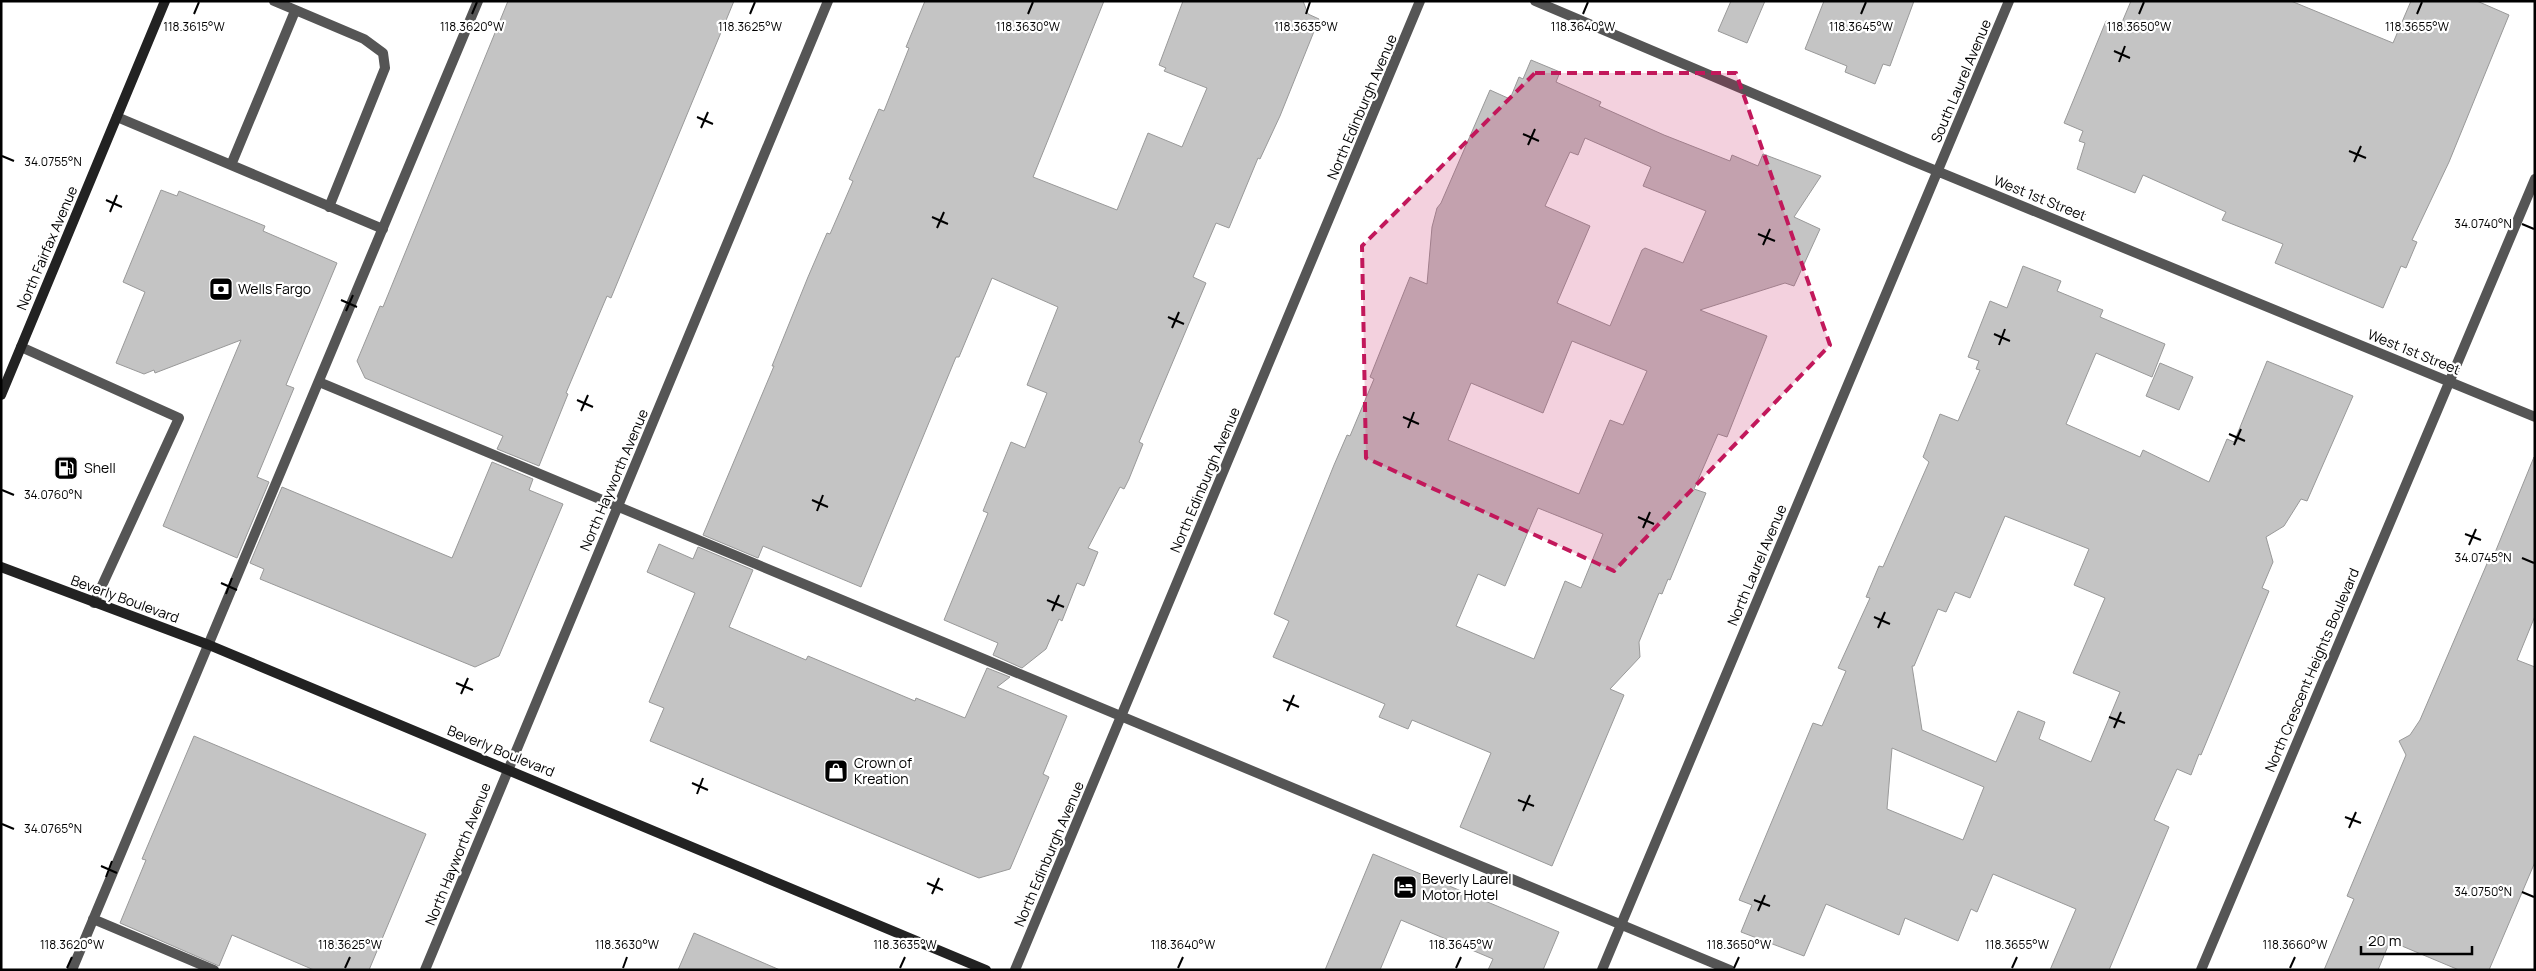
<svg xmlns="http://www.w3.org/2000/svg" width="2536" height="971" font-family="Manrope,sans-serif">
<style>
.building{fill:#c4c4c4;stroke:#999;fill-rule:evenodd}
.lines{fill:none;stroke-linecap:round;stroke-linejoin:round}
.service{stroke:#555;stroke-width:10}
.minor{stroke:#555;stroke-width:10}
.tertiary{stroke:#555;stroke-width:10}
.secondary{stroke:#222;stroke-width:10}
.marked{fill:#c2185b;fill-opacity:0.2;stroke:#c2185b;stroke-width:4;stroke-dasharray:10 6;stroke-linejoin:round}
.ticks{fill:none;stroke:#000;stroke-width:2}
.labels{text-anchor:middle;stroke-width:4.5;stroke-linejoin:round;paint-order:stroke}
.street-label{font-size:14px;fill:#000;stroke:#fff}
.poi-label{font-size:14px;fill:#000;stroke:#fff;text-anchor:start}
.ticks-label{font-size:12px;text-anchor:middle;fill:#000;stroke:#fff;stroke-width:4.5;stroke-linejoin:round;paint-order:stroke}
</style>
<rect width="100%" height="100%" fill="#fff"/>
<path class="building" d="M 508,1 L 734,1 L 611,298 L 607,296 L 566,393 L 568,394 L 539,466 L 497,449 L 503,436 L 365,378 L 357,361 L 380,306 L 383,307 Z
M 925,1 L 1104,1 L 1033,177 L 1117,210 L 1148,133 L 1182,147 L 1207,88 L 1164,71 L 1166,68 L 1159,65 L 1183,1 L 1303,1 L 1308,14 L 1319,19 L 1280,116 L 1260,159 L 1258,158 L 1229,228 L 1216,223 L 1193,277 L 1206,283 L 1139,442 L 1143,444 L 1129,479 L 1124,489 L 1120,487 L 1088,548 L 1098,552 L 1084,586 L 1077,583 L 1062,621 L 1059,619 L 1046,649 L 1022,668 L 993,655 L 998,643 L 944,620 L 988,513 L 983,511 L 1011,442 L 1025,448 L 1047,393 L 1027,385 L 1058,307 L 992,278 L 959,357 L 956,357 L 861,587 L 763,546 L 758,558 L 703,535 L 774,366 L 772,366 L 808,277 L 827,233 L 830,234 L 853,181 L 849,179 L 879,109 L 884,111 L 909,48 L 906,47 Z
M 1731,1 L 1765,1 L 1747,43 L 1718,31 Z
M 1824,1 L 1914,1 L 1890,66 L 1883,64 L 1875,84 L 1845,72 L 1847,66 L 1805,49 Z
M 2131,1 L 2291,1 L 2393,43 L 2411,1 L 2477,1 L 2509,15 L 2449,162 L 2412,240 L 2417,242 L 2406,268 L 2401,266 L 2383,308 L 2275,263 L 2283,244 L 2222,220 L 2226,212 L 2143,175 L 2135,193 L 2077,169 L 2085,143 L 2079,141 L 2083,131 L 2064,123 L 2106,21 L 2120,27 Z
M 1531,60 L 1560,72 L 1556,82 L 1601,102 L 1599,106 L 1664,135 L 1730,161 L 1732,155 L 1758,166 L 1763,154 L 1821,176 L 1794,217 L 1820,229 L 1794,286 L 1785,283 L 1700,310 L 1767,336 L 1727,437 L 1718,434 L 1694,489 L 1706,493 L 1670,580 L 1668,579 L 1662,594 L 1659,593 L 1639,642 L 1640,657 L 1610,689 L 1624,695 L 1552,866 L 1460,827 L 1491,753 L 1412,720 L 1408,729 L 1379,717 L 1385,704 L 1273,657 L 1289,621 L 1274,614 L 1334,465 L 1347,435 L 1350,436 L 1374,379 L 1370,377 L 1410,277 L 1427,284 L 1432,227 L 1437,208 L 1441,203 L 1490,90 L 1510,99 L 1519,77 L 1523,79 ZM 1585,138 L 1651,167 L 1643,186 L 1706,211 L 1683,263 L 1645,248 L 1642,250 L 1610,326 L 1557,303 L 1590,226 L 1545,206 L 1570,152 L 1578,155 ZM 1572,341 L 1647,371 L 1623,425 L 1610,420 L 1579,494 L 1448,440 L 1471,383 L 1543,413 ZM 1538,508 L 1603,534 L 1581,588 L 1565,581 L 1534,659 L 1456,626 L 1478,574 L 1505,586 Z
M 161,190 L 177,196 L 179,191 L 265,226 L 263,231 L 337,263 L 286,385 L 294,388 L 257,477 L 269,482 L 237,558 L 163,526 L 241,340 L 155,373 L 154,370 L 144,374 L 116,363 L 145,292 L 123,282 Z
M 2023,266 L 2061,281 L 2057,291 L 2103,310 L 2100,317 L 2165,344 L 2152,377 L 2096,353 L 2066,424 L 2140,457 L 2143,450 L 2209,482 L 2227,439 L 2234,442 L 2267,361 L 2353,396 L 2307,501 L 2301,499 L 2284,526 L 2266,537 L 2273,562 L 2262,588 L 2269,591 L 2201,755 L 2199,754 L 2191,775 L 2177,769 L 2154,820 L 2169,827 L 2109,970 L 2050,970 L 2076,909 L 1993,874 L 1977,912 L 1971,909 L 1958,941 L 1905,918 L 1899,935 L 1826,904 L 1804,956 L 1741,932 L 1752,905 L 1739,900 L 1813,723 L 1822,726 L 1846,671 L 1838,668 L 1870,598 L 1866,597 L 1879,566 L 1883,567 L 1929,462 L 1923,457 L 1940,414 L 1958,421 L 1980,370 L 1976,369 L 1979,361 L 1968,357 L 1990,301 L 2007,308 ZM 2005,516 L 2089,549 L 2074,585 L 2105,598 L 2073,673 L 2120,692 L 2091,762 L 2039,739 L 2045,722 L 2018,711 L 1996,762 L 1922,730 L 1912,666 L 1914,666 L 1938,609 L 1946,612 L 1955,592 L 1970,598 ZM 1892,748 L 1984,787 L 1963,840 L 1887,809 Z
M 2160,363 L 2193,377 L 2179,410 L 2146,396 Z
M 2534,457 L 2535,616 L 2517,660 L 2535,667 L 2535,862 L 2489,970 L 2459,970 L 2390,941 L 2378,970 L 2324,970 L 2354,899 L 2347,896 L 2406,755 L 2399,741 L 2410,735 L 2420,720 L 2489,559 L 2492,560 Z
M 492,462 L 533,479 L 529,490 L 563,504 L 499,656 L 475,667 L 260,579 L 264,569 L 250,563 L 282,487 L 452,558 Z
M 659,544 L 693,559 L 698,547 L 753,570 L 729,627 L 806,660 L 808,656 L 915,701 L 916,698 L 965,718 L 987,668 L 1010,677 L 997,687 L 1067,716 L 1043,774 L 1049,777 L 1010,869 L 979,878 L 650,741 L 664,708 L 649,702 L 695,593 L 647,572 Z
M 194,736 L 426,834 L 369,970 L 314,970 L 232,935 L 219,966 L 120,923 L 146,860 L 142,859 Z
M 1373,854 L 1559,932 L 1543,970 L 1488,970 L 1493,959 L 1401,920 L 1380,970 L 1325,970 Z
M 694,933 L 780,970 L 678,970 Z"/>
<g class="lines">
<path class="service" d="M 274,1 L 364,39 L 383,53 L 385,68 L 329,207
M 117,117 L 383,229
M 231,165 L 295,11
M 21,347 L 179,418 L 94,603
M 319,382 L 1730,970
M 93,919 L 214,970
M 72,970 L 478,1"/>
<path class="minor" d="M 1535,1 L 1910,160 L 2535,417
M 425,970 L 828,1
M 1015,970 L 1420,1
M 1602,970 L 2009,1"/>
<path class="tertiary" d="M 2201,970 L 2535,179"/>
<path class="secondary" d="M 1,395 L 165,1
M 1,567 L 209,645 L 986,970"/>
</g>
<path class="marked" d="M 1535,73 L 1736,73 L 1830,345 L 1614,571 L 1366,458 L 1362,246 Z"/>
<path class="ticks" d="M 194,14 L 199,2M 472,14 L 477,2M 750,14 L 755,2M 1028,14 L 1033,2M 1306,14 L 1310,2M 1583,14 L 1588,2M 1861,14 L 1866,2M 2139,14 L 2144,2M 2417,14 L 2422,2M 2114,51 L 2130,58M 2119,62 L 2125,46M 697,117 L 713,124M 701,128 L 708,112M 1523,134 L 1539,141M 1528,145 L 1535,129M 2349,151 L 2366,158M 2,156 L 14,161M 2354,162 L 2361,146M 106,200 L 122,207M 110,212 L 117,195M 932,217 L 948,224M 2522,224 L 2534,229M 937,228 L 944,212M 1758,234 L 1775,241M 1763,245 L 1770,229M 341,300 L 357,307M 346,311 L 353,295M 1168,317 L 1184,324M 1172,328 L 1179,312M 1994,334 L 2010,341M 1999,345 L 2005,329M 577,400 L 593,407M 581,411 L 588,395M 1403,417 L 1419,424M 1408,428 L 1414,412M 2229,434 L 2245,441M 2234,445 L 2241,429M 2,490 L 14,495M 812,500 L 828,507M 817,511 L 823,495M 1638,517 L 1654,524M 1643,528 L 1650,512M 2465,534 L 2481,540M 2469,545 L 2476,529M 2522,558 L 2534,563M 221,583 L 237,590M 226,594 L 232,578M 1047,600 L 1064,607M 1052,611 L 1059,595M 1874,617 L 1890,624M 1878,628 L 1885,612M 456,683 L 473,690M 461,694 L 468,678M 1283,700 L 1299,707M 1287,711 L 1294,695M 2109,717 L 2125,723M 2114,728 L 2121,712M 692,783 L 708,790M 697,794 L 703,778M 1518,800 L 1534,806M 1523,811 L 1530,795M 2345,817 L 2361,823M 2,824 L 14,829M 2349,828 L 2356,812M 101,866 L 117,873M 106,877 L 112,861M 927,883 L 943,890M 2522,892 L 2534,897M 932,894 L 939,878M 1754,900 L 1770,906M 1758,911 L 1765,895M 67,968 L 72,957M 345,968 L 350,957M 623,968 L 627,957M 900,968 L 905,957M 1178,968 L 1183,957M 1456,968 L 1461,957M 1734,968 L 1739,957M 2012,968 L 2017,957M 2290,968 L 2295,957"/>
<defs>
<g id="bank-square" transform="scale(1.25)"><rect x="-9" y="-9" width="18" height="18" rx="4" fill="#000" stroke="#fff"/><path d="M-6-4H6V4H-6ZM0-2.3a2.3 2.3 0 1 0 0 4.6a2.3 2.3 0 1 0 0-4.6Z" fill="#fff"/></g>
<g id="fuel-square" transform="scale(1.25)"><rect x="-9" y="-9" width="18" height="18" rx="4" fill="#000" stroke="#fff"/><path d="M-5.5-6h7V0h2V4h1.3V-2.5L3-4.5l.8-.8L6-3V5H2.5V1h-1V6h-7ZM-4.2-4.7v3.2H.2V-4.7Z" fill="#fff"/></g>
<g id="shop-square" transform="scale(1.25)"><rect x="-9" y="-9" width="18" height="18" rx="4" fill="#000" stroke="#fff"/><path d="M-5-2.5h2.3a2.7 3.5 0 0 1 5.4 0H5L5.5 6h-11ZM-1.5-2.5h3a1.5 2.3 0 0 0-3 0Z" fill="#fff"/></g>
<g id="hotel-square" transform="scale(1.25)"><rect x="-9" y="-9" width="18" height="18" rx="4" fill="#000" stroke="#fff"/><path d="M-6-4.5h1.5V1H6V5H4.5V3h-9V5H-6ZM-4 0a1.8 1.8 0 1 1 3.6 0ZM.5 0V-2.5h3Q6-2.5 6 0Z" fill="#fff"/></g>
</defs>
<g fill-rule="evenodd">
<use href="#bank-square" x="221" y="289"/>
<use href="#fuel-square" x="66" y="468"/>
<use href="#shop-square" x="836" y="771"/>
<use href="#hotel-square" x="1405" y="887"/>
</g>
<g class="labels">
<g class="street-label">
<text transform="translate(1961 81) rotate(-67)" y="5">South Laurel Avenue</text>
<text transform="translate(1362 107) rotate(-67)" y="5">North Edinburgh Avenue</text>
<text transform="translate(2040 198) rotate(22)" y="5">West 1st Street</text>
<text transform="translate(47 248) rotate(-67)" y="5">North Fairfax Avenue</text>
<text transform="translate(2414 352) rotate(22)" y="5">West 1st Street</text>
<text transform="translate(614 480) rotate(-67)" y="5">North Hayworth Avenue</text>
<text transform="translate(1205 480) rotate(-67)" y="5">North Edinburgh Avenue</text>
<text transform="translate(1757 565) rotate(-67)" y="5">North Laurel Avenue</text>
<text transform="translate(125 599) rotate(20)" y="5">Beverly Boulevard</text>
<text transform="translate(2312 670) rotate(-67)" y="5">North Crescent Heights Boulevard</text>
<text transform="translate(501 751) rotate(22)" y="5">Beverly Boulevard</text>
<text transform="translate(458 854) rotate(-68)" y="5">North Hayworth Avenue</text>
<text transform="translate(1049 854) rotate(-67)" y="5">North Edinburgh Avenue</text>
</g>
<g class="poi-label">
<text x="238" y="294">Wells Fargo</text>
<text x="84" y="473">Shell</text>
<text x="854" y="768">Crown of<tspan x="854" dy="16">Kreation</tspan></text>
<text x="1422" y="884">Beverly Laurel<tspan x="1422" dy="16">Motor Hotel</tspan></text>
</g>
</g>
<g class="ticks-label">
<text x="194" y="31">118.3615°W</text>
<text x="472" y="31">118.3620°W</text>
<text x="750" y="31">118.3625°W</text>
<text x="1028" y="31">118.3630°W</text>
<text x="1583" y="31">118.3640°W</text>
<text x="2417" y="31">118.3655°W</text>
<text x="1306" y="31">118.3635°W</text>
<text x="1861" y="31">118.3645°W</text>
<text x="2139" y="31">118.3650°W</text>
<text x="53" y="166">34.0755°N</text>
<text x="2483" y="228">34.0740°N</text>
<text x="53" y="499">34.0760°N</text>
<text x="2483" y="562">34.0745°N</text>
<text x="53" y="833">34.0765°N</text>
<text x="2483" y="896">34.0750°N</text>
<text x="72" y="949">118.3620°W</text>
<text x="350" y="949">118.3625°W</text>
<text x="627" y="949">118.3630°W</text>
<text x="905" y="949">118.3635°W</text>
<text x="1183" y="949">118.3640°W</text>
<text x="1461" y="949">118.3645°W</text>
<text x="1739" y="949">118.3650°W</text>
<text x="2017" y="949">118.3655°W</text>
<text x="2295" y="949">118.3660°W</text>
</g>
<rect width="2536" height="971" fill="none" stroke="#000000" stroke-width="5"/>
<path d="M2361 946v8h111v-8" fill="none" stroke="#000000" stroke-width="2.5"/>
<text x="2368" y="946" font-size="15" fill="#000000" stroke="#ffffff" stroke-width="4" paint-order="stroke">20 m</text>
</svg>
